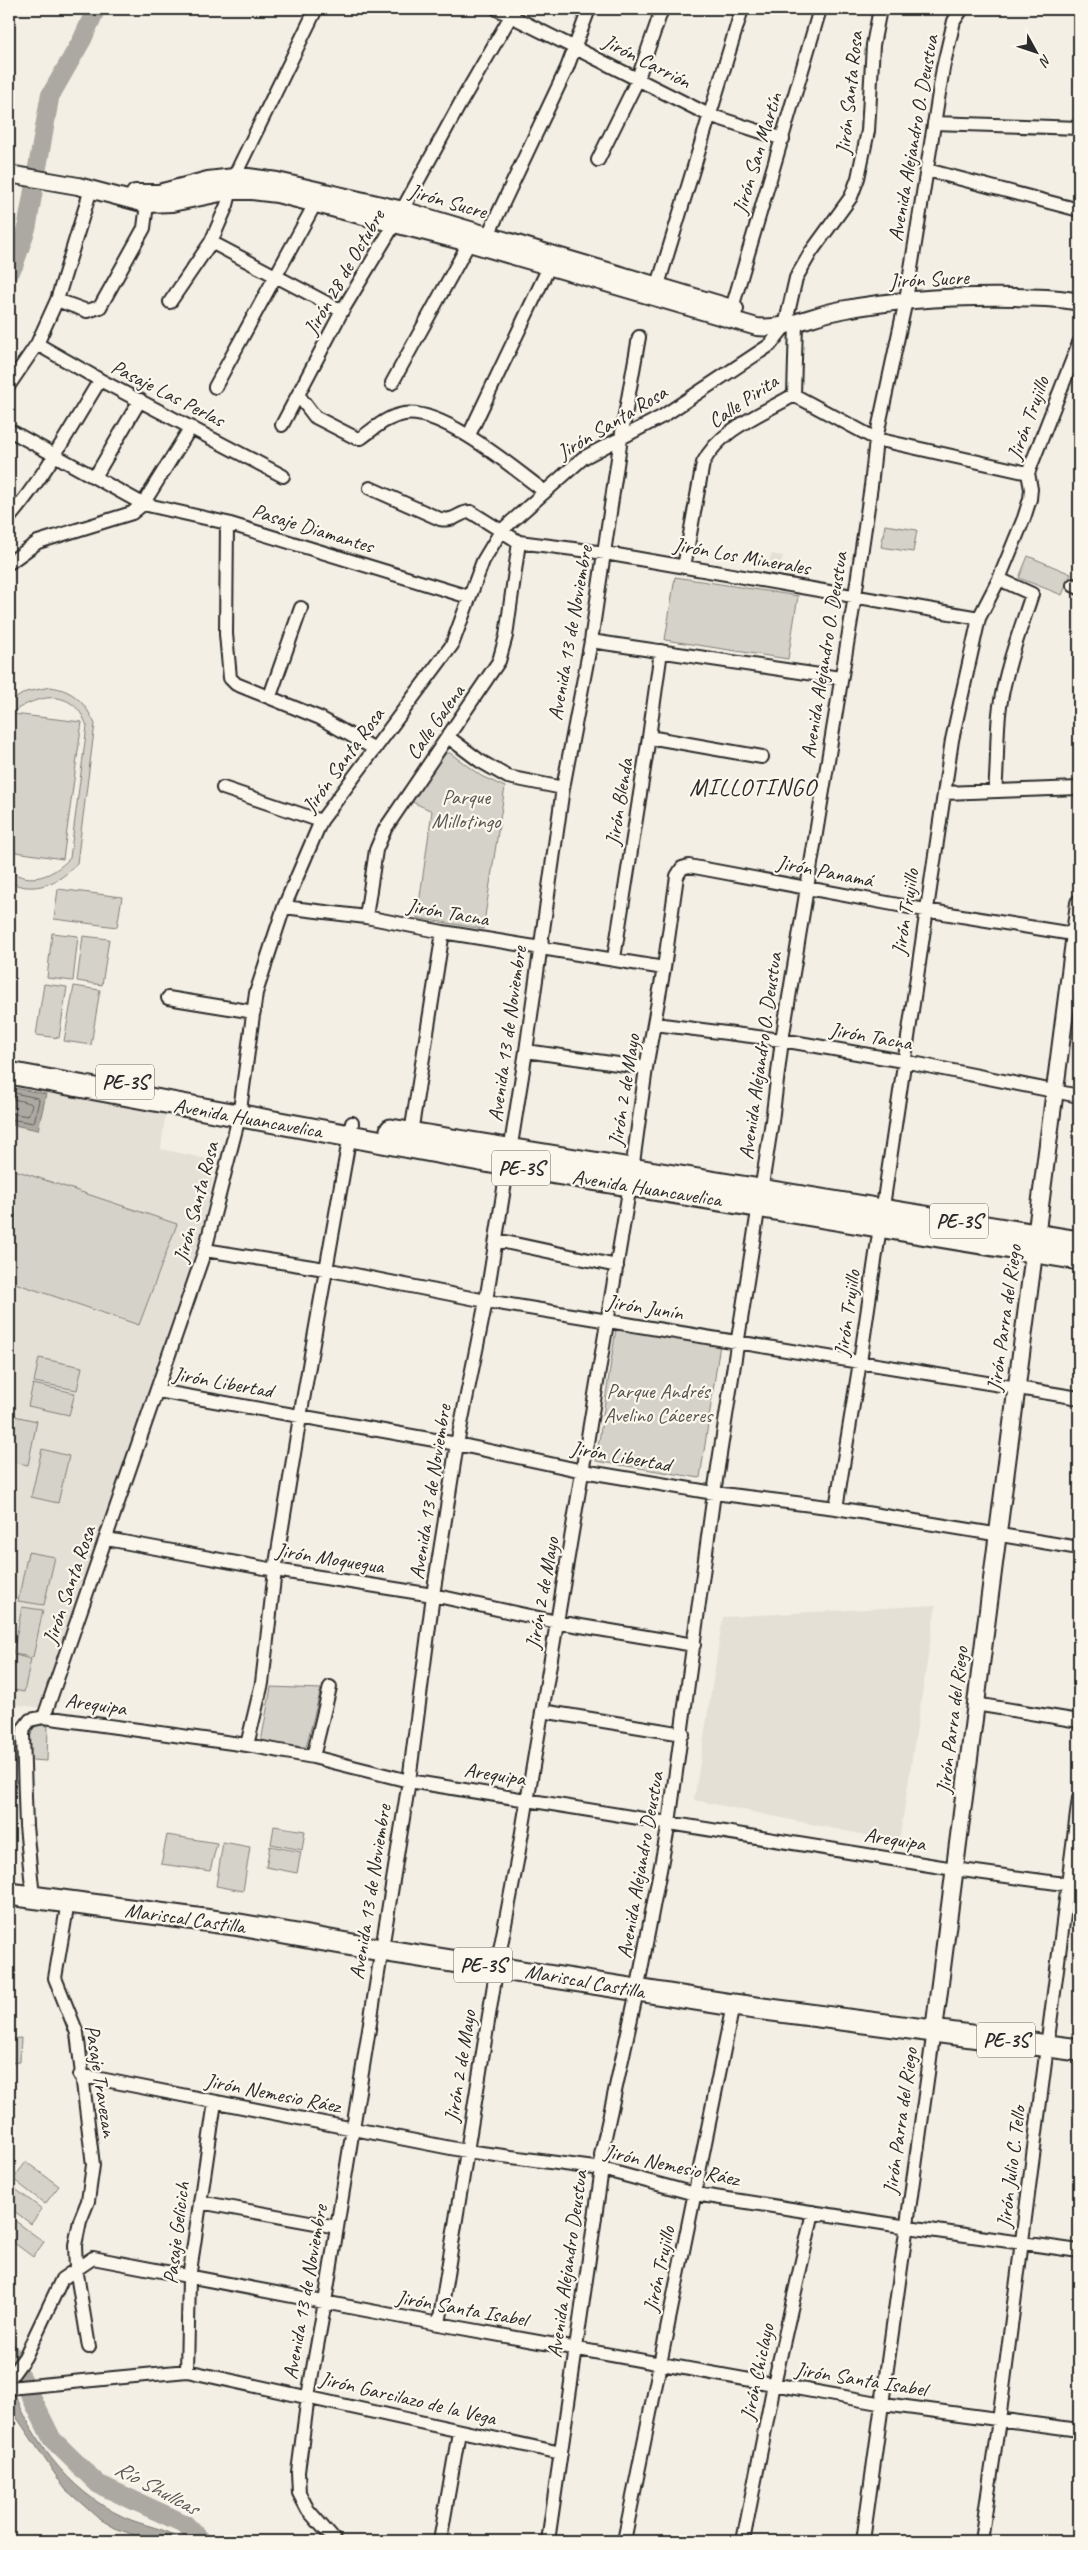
<svg xmlns="http://www.w3.org/2000/svg" width="1088" height="2550" font-family="Caveat,sans-serif">
<style>
.built{fill:#e4e0d6}
.green{fill:#d5d2c9;stroke:#807e7a}
.water{fill:#aca9a2;stroke:#787772}
.lines{fill:none;stroke-linecap:round;stroke-linejoin:round}
.shore{stroke:#5f5d5b;stroke-width:1}
.river{stroke:#aca9a2;stroke-width:19}
.minor-casing{stroke:#2b2b2b;stroke-width:16}
.tertiary-casing{stroke:#2b2b2b;stroke-width:20}
.trunk-casing{stroke:#2b2b2b;stroke-width:25}
.minor{stroke:#fbf7ec;stroke-width:12}
.tertiary{stroke:#fbf7ec;stroke-width:16}
.trunk{stroke:#fbf7ec;stroke-width:21}
.labels{text-anchor:middle;stroke-width:4.5;stroke-linejoin:round;paint-order:stroke}
.shield{fill:#fbf7ec;stroke:#696865;stroke-width:1}
.shield-label{font-size:20px;font-weight:bold;fill:#2b2b2b}
.street-label{font-size:21px;fill:#2b2b2b;stroke:#fbf7ec}
.park-label{font-size:21px;fill:#565552;stroke:#fbf7ec}
.water-label{font-size:22px;font-style:italic;fill:#585755;stroke:#fbf7ec}
.quarter-label{font-size:24px;letter-spacing:1px;fill:#2b2b2b;stroke:#fbf7ec}
</style>
<rect width="100%" height="100%" fill="#f3efe4"/>
<filter id="ink" filterUnits="userSpaceOnUse"><feTurbulence type="fractalNoise" baseFrequency=".02" numOctaves="2"/><feDisplacementMap in="SourceGraphic" scale="10" xChannelSelector="R" yChannelSelector="G"/><feConvolveMatrix kernelMatrix="1 2 1 2 8 2 1 2 1" color-interpolation-filters="sRGB"/></filter>
<g filter="url(#ink)">
<path class="built" d="M 771,554 L 783,556 L 779,577 L 767,576 Z
M 9,1080 L 166,1109 L 161,1149 L 216,1161 L 201,1238 L 160,1355 L 44,1708 L 9,1704 L 13,1625 L 9,1617 Z
M 936,1605 L 899,1842 L 694,1800 L 723,1617 Z"/>
<path class="green" d="M 885,525 L 917,530 L 913,552 L 881,547 Z
M 1028,556 L 1071,574 L 1062,595 L 1019,578 Z
M 675,577 L 798,596 L 788,659 L 665,640 Z
M 50,687 C 74,690 85,703 95,724 L 77,863 C 60,884 33,894 9,882 L 9,871 C 32,885 53,876 70,858 L 87,726 C 73,687 39,694 11,713 L 9,728 L 9,702 L 26,692 Z
M 13,714 L 82,722 L 63,859 L 9,851 L 9,741 Z
M 446,753 L 450,753 L 481,776 L 505,787 L 483,929 L 417,918 L 432,811 L 408,800 Z
M 58,889 L 122,897 L 117,927 L 54,919 Z
M 52,933 L 78,936 L 73,981 L 47,978 Z
M 83,936 L 109,939 L 102,985 L 77,981 Z
M 44,984 L 67,987 L 59,1038 L 36,1035 Z
M 74,986 L 100,990 L 91,1045 L 64,1041 Z
M 9,1168 L 177,1224 L 139,1325 L 9,1281 Z
M 616,1329 L 720,1344 L 700,1478 L 596,1461 Z
M 39,1358 L 82,1367 L 77,1390 L 34,1382 Z
M 33,1384 L 75,1393 L 69,1415 L 28,1406 Z
M 10,1415 L 37,1421 L 28,1465 L 9,1461 Z
M 42,1449 L 69,1456 L 58,1503 L 31,1497 Z
M 28,1552 L 55,1557 L 44,1605 L 18,1601 Z
M 22,1607 L 43,1610 L 33,1657 L 13,1654 Z
M 15,1655 L 31,1659 L 24,1692 L 9,1689 Z
M 271,1687 L 321,1689 L 306,1747 L 261,1742 Z
M 38,1725 L 48,1726 L 47,1761 L 31,1760 C 31,1749 26,1731 38,1725 Z
M 274,1826 L 305,1831 L 302,1850 L 271,1844 Z
M 167,1835 L 217,1843 L 210,1871 L 161,1864 Z
M 223,1842 L 250,1847 L 243,1891 L 216,1886 Z
M 270,1846 L 301,1852 L 297,1873 L 266,1867 Z
M 21,2038 L 20,2062 L 9,2063 L 9,2039 Z
M 26,2162 L 59,2186 L 45,2204 L 13,2179 Z
M 10,2185 L 42,2209 L 31,2224 L 9,2207 Z
M 10,2217 L 44,2242 L 33,2257 L 9,2239 Z"/>
<path class="water" d="M 9,1087 L 46,1094 L 38,1130 L 9,1124 Z
M 9,2376 C 27,2435 67,2491 124,2517 C 143,2526 167,2528 184,2541 L 150,2541 L 115,2528 L 98,2518 L 65,2489 L 9,2406 Z"/>
<g class="lines">
<path class="shore" d="M 9,1092 L 38,1098 L 39,1100 L 34,1123 L 9,1119
M 9,1098 L 30,1103 L 32,1105 L 28,1116 L 9,1113"/>
<path class="river" d="M 9,272 L 14,265 L 27,227 L 50,96 L 82,40 L 96,9
M 9,2352 L 52,2439 L 98,2484 L 185,2524 L 202,2541"/>
<g class="minor-casing">
<path id="minor" d="M 497,9 L 709,115 L 783,139
M 934,123 L 1079,128
M 598,160 L 637,81 L 662,9
M 927,170 L 1079,210
M 488,235 L 567,68 L 589,9
M 211,242 L 342,311
M 658,285 L 742,9
M 57,300 L 87,311 L 100,307 L 144,228 L 148,196
M 170,302 L 211,242 L 227,205 L 234,177 L 316,9
M 732,308 L 820,9
M 37,344 L 100,380 L 283,476
M 392,383 L 469,243
M 9,385 L 37,344 L 57,300 L 91,189
M 215,387 L 315,204
M 794,395 L 876,439 L 1028,473
M 299,396 L 315,417 L 356,438 L 361,438 C 375,428 386,417 404,414 C 443,408 513,468 544,491
M 282,425 L 342,311 L 395,223 L 461,102 L 515,9
M 9,430 L 143,504 L 227,523 L 469,597
M 469,435 L 549,267
M 95,477 L 140,400
M 370,488 L 440,519 C 457,522 459,511 471,512 L 519,542 L 605,553 L 979,618
M 9,518 C 45,476 71,427 100,380
M 227,523 L 226,634 L 230,678 L 236,684 L 320,718 L 375,749
M 9,563 L 38,542 L 132,513 L 143,504 L 191,427
M 684,567 L 703,463 C 720,429 762,414 794,395 L 796,324
M 1073,585 L 1079,588
M 591,641 L 840,678
M 270,696 L 301,608
M 448,737 L 480,761 L 508,777 L 563,788
M 649,737 L 762,757
M 223,788 L 321,821
M 995,791 C 998,763 996,733 1000,706 C 1006,667 1020,631 1032,594 L 999,579
M 944,793 L 1079,788
M 284,907 L 366,917 L 443,932 L 664,968
M 366,917 L 376,850 L 385,829 L 499,661 L 506,636 L 519,542
M 614,958 L 649,737 L 661,651
M 168,998 L 254,1012
M 655,1024 L 782,1040 L 903,1061 L 1079,1096
M 526,1051 L 646,1068
M 411,1133 L 443,932
M 496,1240 L 617,1266
M 205,1250 L 325,1269 L 486,1301 L 1079,1398
M 158,1391 L 457,1444 L 583,1471 L 714,1493 L 836,1508 L 1079,1548
M 836,1508 L 860,1362 L 952,740 L 979,618 L 999,579 L 1024,518 L 1030,499 L 1031,489 L 1028,473 L 1079,343
M 107,1539 L 275,1570 L 433,1595 L 557,1622 L 694,1645
M 975,1704 L 1079,1721
M 542,1711 L 683,1734
M 44,1717 L 205,1250 L 239,1117 L 256,993 L 284,907 L 321,821 L 452,645 L 483,561 L 501,531 L 583,458 L 663,416 L 770,345 L 785,326 L 796,278 L 811,252 L 851,197 L 858,178 L 868,131 L 873,45 L 880,9
M 247,1745 L 262,1683 L 275,1570 L 300,1417 L 352,1123
M 313,1757 L 330,1687
M 33,1897 L 26,1826 L 23,1735 L 24,1728 L 30,1720 L 44,1717 L 247,1745 L 313,1757 L 409,1781 L 954,1869 L 1079,1886
M 68,1902 L 55,1978 L 77,2033 L 93,2165 L 88,2201 L 80,2221 L 75,2245 L 76,2268 L 89,2347
M 80,2075 L 466,2151 L 602,2169 L 695,2194 L 908,2227 L 1079,2251
M 200,2202 L 337,2227
M 439,2324 L 497,1966 L 518,1856 L 630,1185 L 646,1068 L 664,968 L 677,876 L 682,868 L 689,866 L 925,910 L 1079,935
M 187,2371 L 189,2278 L 215,2102
M 9,2379 L 25,2357 L 62,2279 L 93,2258 L 439,2324 L 884,2404 L 1079,2430
M 9,2388 L 187,2371 L 561,2453
M 335,2541 L 308,2510 L 299,2493 L 298,2472 L 308,2396 L 325,2302 L 409,1781 L 433,1595 L 457,1444 L 486,1301 L 526,1051 L 563,788 L 591,641 L 621,438 L 639,337
M 440,2541 L 459,2432
M 548,2541 L 602,2169 L 601,2155 L 637,1991 L 669,1823 L 714,1493 L 772,1121 L 782,1040 L 855,596 L 871,486 L 876,439 L 906,300 L 943,68 L 954,21 L 962,9
M 624,2541 L 733,2005
M 743,2541 L 774,2384 L 813,2212
M 863,2541 L 934,2030
M 981,2541 L 999,2420 L 1079,1798"/>
</g>
<g class="tertiary-casing">
<path id="tertiary" d="M 9,174 L 78,186 L 146,204 L 172,203 L 230,191 L 252,191 L 277,194 L 469,243 L 757,327 C 787,330 812,315 841,310 C 899,299 957,296 1015,297 C 1037,298 1058,297 1079,302
M 135,193 L 159,193 L 208,180 L 234,177 L 248,177 L 277,181 L 403,210 L 735,309
M 934,2030 L 1079,903"/>
</g>
<g class="trunk-casing">
<path id="trunk" d="M 9,1073 L 507,1165 L 1079,1259
M 391,1130 L 1079,1242
M 9,1894 L 234,1924 L 381,1950 L 733,2005 L 1079,2050"/>
</g>
<use href="#minor" class="minor"/>
<use href="#tertiary" class="tertiary"/>
<use href="#trunk" class="trunk"/>
</g>
</g>
<g class="labels">
<g class="shield">
<rect x="96" y="1064.5" width="58" height="35" rx="4"/>
<rect x="492" y="1150.5" width="58" height="35" rx="4"/>
<rect x="930" y="1203.5" width="58" height="35" rx="4"/>
<rect x="454" y="1947.5" width="58" height="35" rx="4"/>
<rect x="977" y="2022.5" width="58" height="35" rx="4"/>
</g>
<g class="shield-label">
<text x="125" y="1089">PE-3S</text>
<text x="521" y="1175">PE-3S</text>
<text x="959" y="1228">PE-3S</text>
<text x="483" y="1972">PE-3S</text>
<text x="1006" y="2047">PE-3S</text>
</g>
<g class="street-label">
<text transform="translate(647 61) rotate(27)" y="7">Jirón Carrión</text>
<text transform="translate(849 93) rotate(-84)" y="7">Jirón Santa Rosa</text>
<text transform="translate(913 138) rotate(-80)" y="7">Avenida Alejandro O. Deustua</text>
<text transform="translate(757 153) rotate(-73)" y="7">Jirón San Martín</text>
<text transform="translate(448 201) rotate(16)" y="7">Jirón Sucre</text>
<text transform="translate(344 272) rotate(-60)" y="7">Jirón 28 de Octubre</text>
<text transform="translate(929 279) rotate(-3)" y="7">Jirón Sucre</text>
<text transform="translate(168 393) rotate(27)" y="7">Pasaje Las Perlas</text>
<text transform="translate(743 401) rotate(-34)" y="7">Calle Pirita</text>
<text transform="translate(1028 418) rotate(-70)" y="7">Jirón Trujillo</text>
<text transform="translate(612 422) rotate(-31)" y="7">Jirón Santa Rosa</text>
<text transform="translate(313 528) rotate(17)" y="7">Pasaje Diamantes</text>
<text transform="translate(742 556) rotate(10)" y="7">Jirón Los Minerales</text>
<text transform="translate(570 633) rotate(-80)" y="7">Avenida 13 de Noviembre</text>
<text transform="translate(824 655) rotate(-81)" y="7">Avenida Alejandro O. Deustua</text>
<text transform="translate(435 722) rotate(-55)" y="7">Calle Galena</text>
<text transform="translate(343 760) rotate(-54)" y="7">Jirón Santa Rosa</text>
<text transform="translate(619 802) rotate(-81)" y="7">Jirón Blenda</text>
<text transform="translate(825 871) rotate(11)" y="7">Jirón Panamá</text>
<text transform="translate(448 912) rotate(10)" y="7">Jirón Tacna</text>
<text transform="translate(905 912) rotate(-81)" y="7">Jirón Trujillo</text>
<text transform="translate(507 1034) rotate(-82)" y="7">Avenida 13 de Noviembre</text>
<text transform="translate(871 1036) rotate(10)" y="7">Jirón Tacna</text>
<text transform="translate(760 1056) rotate(-82)" y="7">Avenida Alejandro O. Deustua</text>
<text transform="translate(624 1090) rotate(-81)" y="7">Jirón 2 de Mayo</text>
<text transform="translate(248 1118) rotate(10)" y="7">Avenida Huancavelica</text>
<text transform="translate(647 1188) rotate(9)" y="7">Avenida Huancavelica</text>
<text transform="translate(196 1202) rotate(-75)" y="7">Jirón Santa Rosa</text>
<text transform="translate(645 1307) rotate(9)" y="7">Jirón Junín</text>
<text transform="translate(847 1313) rotate(-82)" y="7">Jirón Trujillo</text>
<text transform="translate(1004 1318) rotate(-82)" y="7">Jirón Parra del Riego</text>
<text transform="translate(223 1382) rotate(10)" y="7">Jirón Libertad</text>
<text transform="translate(621 1456) rotate(10)" y="7">Jirón Libertad</text>
<text transform="translate(430 1492) rotate(-81)" y="7">Avenida 13 de Noviembre</text>
<text transform="translate(330 1558) rotate(9)" y="7">Jirón Moquegua</text>
<text transform="translate(69 1585) rotate(-71)" y="7">Jirón Santa Rosa</text>
<text transform="translate(542 1593) rotate(-80)" y="7">Jirón 2 de Mayo</text>
<text transform="translate(96 1704) rotate(8)" y="7">Arequipa</text>
<text transform="translate(952 1720) rotate(-83)" y="7">Jirón Parra del Riego</text>
<text transform="translate(495 1774) rotate(9)" y="7">Arequipa</text>
<text transform="translate(895 1839) rotate(9)" y="7">Arequipa</text>
<text transform="translate(640 1865) rotate(-80)" y="7">Avenida Alejandro Deustua</text>
<text transform="translate(370 1892) rotate(-81)" y="7">Avenida 13 de Noviembre</text>
<text transform="translate(185 1918) rotate(8)" y="7">Mariscal Castilla</text>
<text transform="translate(585 1981) rotate(10)" y="7">Mariscal Castilla</text>
<text transform="translate(460 2066) rotate(-81)" y="7">Jirón 2 de Mayo</text>
<text transform="translate(101 2081) rotate(81)" y="7">Pasaje Travezan</text>
<text transform="translate(273 2093) rotate(11)" y="7">Jirón Nemesio Ráez</text>
<text transform="translate(900 2121) rotate(-82)" y="7">Jirón Parra del Riego</text>
<text transform="translate(672 2165) rotate(12)" y="7">Jirón Nemesio Ráez</text>
<text transform="translate(1011 2167) rotate(-83)" y="7">Jirón Julio C. Tello</text>
<text transform="translate(176 2233) rotate(-83)" y="7">Pasaje Gelicich</text>
<text transform="translate(567 2264) rotate(-82)" y="7">Avenida Alejandro Deustua</text>
<text transform="translate(659 2269) rotate(-78)" y="7">Jirón Trujillo</text>
<text transform="translate(305 2292) rotate(-80)" y="7">Avenida 13 de Noviembre</text>
<text transform="translate(462 2308) rotate(10)" y="7">Jirón Santa Isabel</text>
<text transform="translate(757 2372) rotate(-78)" y="7">Jirón Chiclayo</text>
<text transform="translate(861 2379) rotate(9)" y="7">Jirón Santa Isabel</text>
<text transform="translate(408 2398) rotate(13)" y="7">Jirón Garcilazo de la Vega</text>
</g>
<g class="park-label">
<text x="466" y="804">Parque<tspan x="466" dy="24">Millotingo</tspan></text>
<text x="658" y="1398">Parque Andrés<tspan x="658" dy="24">Avelino Cáceres</tspan></text>
</g>
<g class="water-label">
<text transform="translate(157 2487) rotate(28)" y="8">Río Shullcas</text>
</g>
<g class="quarter-label">
<text x="753" y="795">MILLOTINGO</text>
</g>
</g>
<rect width="1088" height="2550" fill="none" stroke="#fbf7ec" stroke-width="30"/>
<rect x="15" y="15" width="1058" height="2520" fill="none" stroke="#2b2b2b" stroke-width="2" filter="url(#ink)"/>
<g transform="translate(1036 52) rotate(130)" stroke="#fbf7ec" stroke-width="4" paint-order="stroke">
<path d="M0-4L9 19L0 12L-9 19Z" fill="#2b2b2b"/>
<text y="-8" font-size="14" font-weight="bold" text-anchor="middle" fill="#2b2b2b">N</text>
</g>
</svg>
